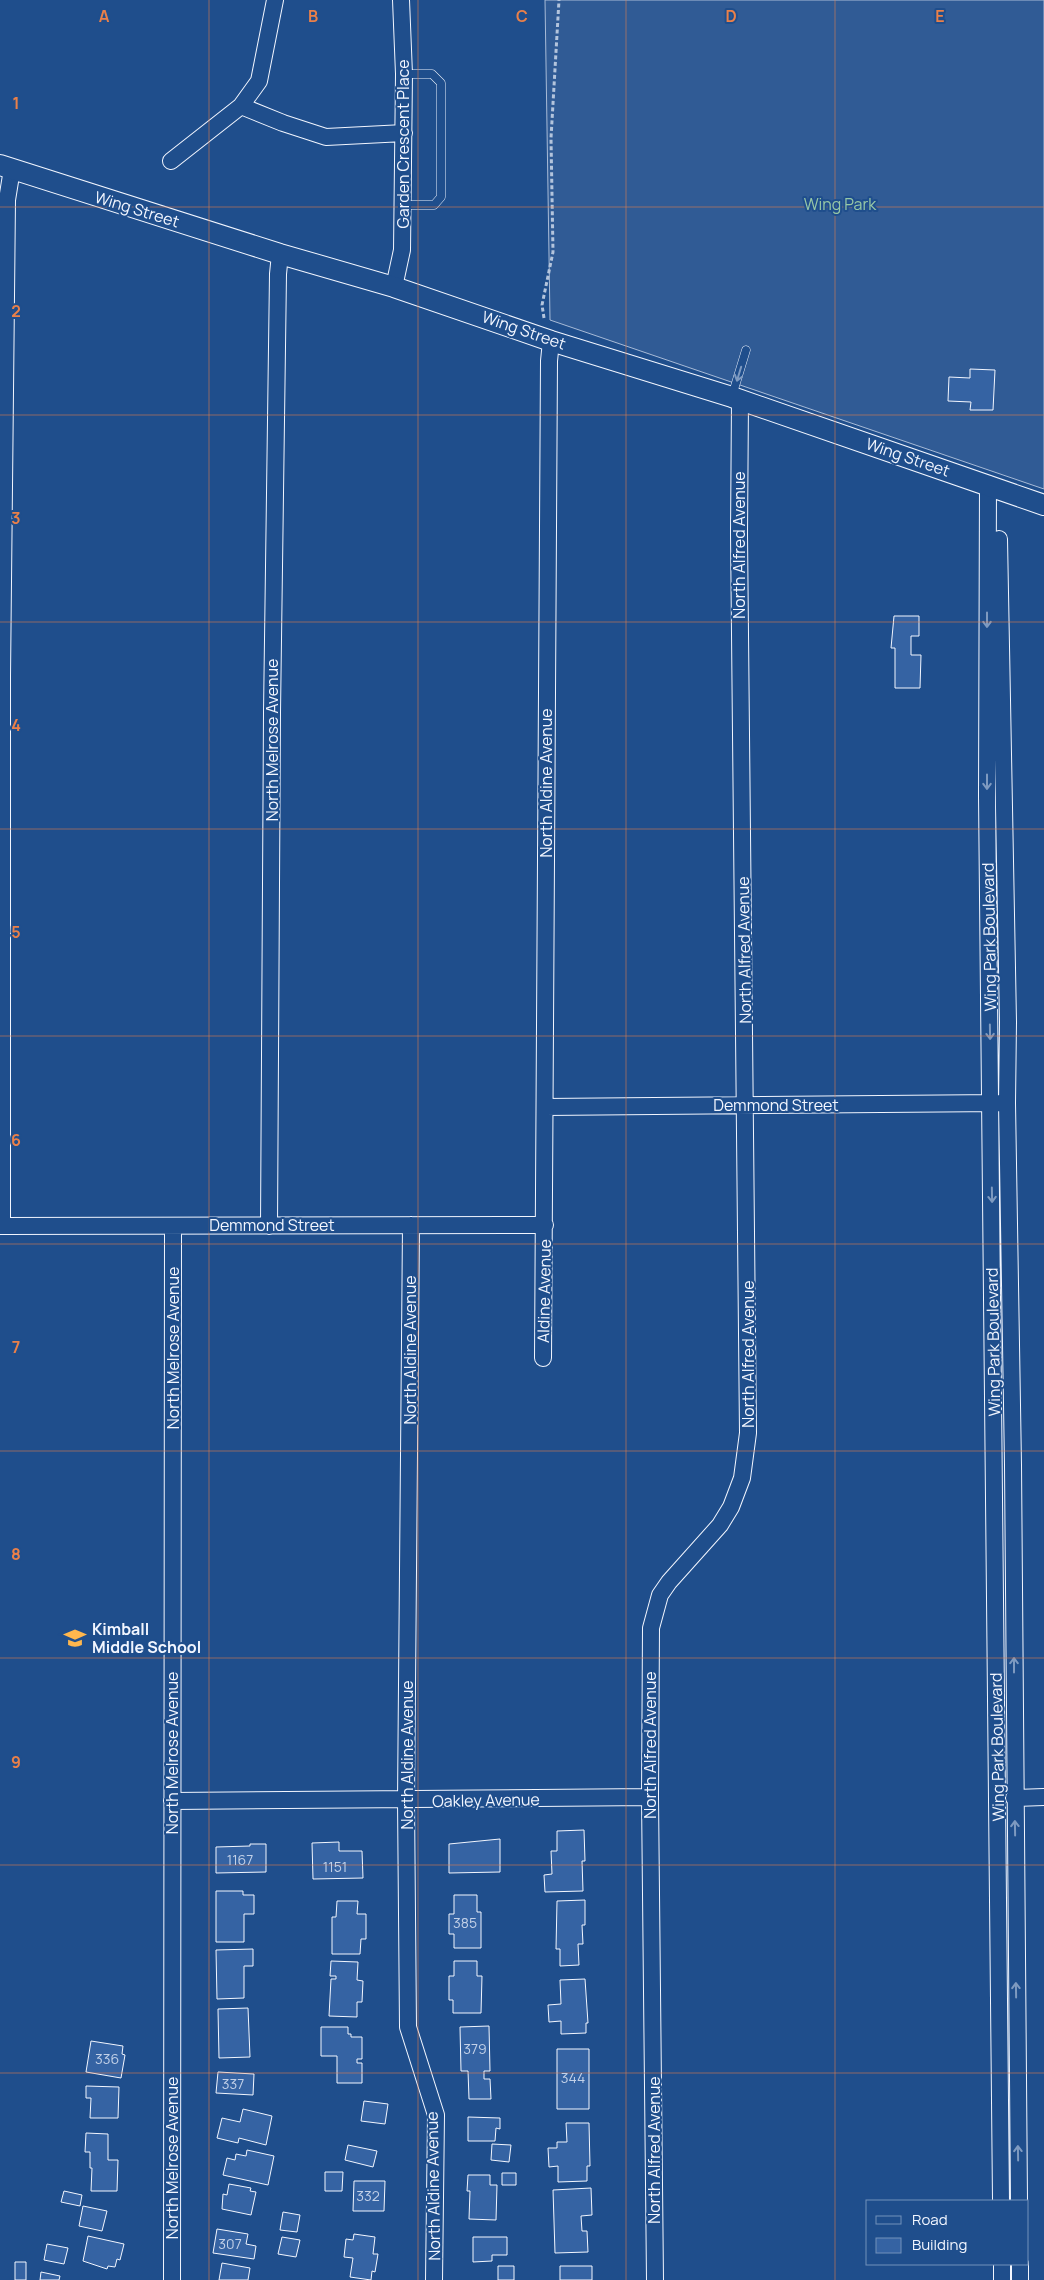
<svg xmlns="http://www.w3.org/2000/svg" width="1044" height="2280" font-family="Manrope,sans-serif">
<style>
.built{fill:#305b95;stroke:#a8bbd7}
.building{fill:#3563a3;stroke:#f2f6ff}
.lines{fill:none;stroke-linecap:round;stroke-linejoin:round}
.service-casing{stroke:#f2f6ff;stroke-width:9}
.minor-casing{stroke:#f2f6ff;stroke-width:18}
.tertiary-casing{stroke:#f2f6ff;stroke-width:22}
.path{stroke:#b3c4dc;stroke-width:3;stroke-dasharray:4 2.5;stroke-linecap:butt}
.service{stroke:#1f4e8c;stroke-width:8}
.minor{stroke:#1f4e8c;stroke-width:16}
.tertiary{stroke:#1f4e8c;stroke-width:20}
.oneway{stroke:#7e9ac0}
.grid{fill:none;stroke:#ea8049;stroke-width:1;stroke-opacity:0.55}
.labels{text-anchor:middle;stroke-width:4;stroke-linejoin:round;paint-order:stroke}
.number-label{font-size:14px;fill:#c3d1e8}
.street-label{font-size:16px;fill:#f2f6ff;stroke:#1f4e8c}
.park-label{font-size:16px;fill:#97c8a6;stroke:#1f4e8c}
.poi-label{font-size:16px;font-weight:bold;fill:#f2f6ff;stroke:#1f4e8c;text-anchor:start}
.grid-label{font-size:16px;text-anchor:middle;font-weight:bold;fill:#ea8049;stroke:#1f4e8c;stroke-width:4;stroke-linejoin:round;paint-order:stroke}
</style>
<rect width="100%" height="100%" fill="#1f4e8c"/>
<path class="built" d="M 545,0 L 1044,0 L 1044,489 L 550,320 Z"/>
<path class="building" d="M 970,369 L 995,370 L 993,410 L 970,410 L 971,402 L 948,401 L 949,377 L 970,378 Z
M 894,616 L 919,616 L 919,636 L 911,636 L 911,655 L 921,655 L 920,688 L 895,688 L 895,648 L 891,648 Z
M 584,1830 L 585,1861 L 582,1861 L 583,1891 L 545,1892 L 544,1875 L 552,1874 L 551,1851 L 557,1851 L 557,1831 Z
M 500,1839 L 500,1872 L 449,1873 L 449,1844 Z
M 339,1842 L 339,1851 L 362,1851 L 363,1878 L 313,1879 L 312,1843 Z
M 250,1844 L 266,1844 L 266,1872 L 216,1873 L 216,1847 L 250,1846 Z
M 216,1891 L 243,1891 L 243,1895 L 254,1895 L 254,1914 L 244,1914 L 244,1942 L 216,1942 Z
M 454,1895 L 477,1895 L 477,1912 L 481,1912 L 481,1948 L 454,1948 L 454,1934 L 449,1934 L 449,1914 L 454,1914 Z
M 585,1900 L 585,1925 L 582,1925 L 583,1944 L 578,1944 L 579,1965 L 560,1966 L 560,1949 L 556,1949 L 557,1901 Z
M 337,1901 L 358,1901 L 357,1914 L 366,1914 L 366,1939 L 361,1939 L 360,1954 L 332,1954 L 332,1917 L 336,1917 Z
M 253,1949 L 253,1966 L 244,1966 L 244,1998 L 217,1999 L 216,1950 Z
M 331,1961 L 358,1962 L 357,1980 L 363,1981 L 362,2002 L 357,2002 L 357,2017 L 329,2016 L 331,1979 L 336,1979 L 336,1976 L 330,1976 Z
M 454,1961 L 477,1961 L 477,1976 L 482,1976 L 481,2013 L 453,2013 L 453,2000 L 449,2000 L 449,1976 L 454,1976 Z
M 585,1979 L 588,2023 L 586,2023 L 586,2033 L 561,2034 L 561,2021 L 549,2022 L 548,2005 L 561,2004 L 560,1980 Z
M 248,2008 L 250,2057 L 219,2058 L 218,2009 Z
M 489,2026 L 490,2071 L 484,2071 L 484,2079 L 490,2079 L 491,2099 L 469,2099 L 468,2071 L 461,2071 L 460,2027 Z
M 321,2027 L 348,2027 L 348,2034 L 351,2034 L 351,2037 L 362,2037 L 362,2059 L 357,2059 L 357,2063 L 362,2063 L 362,2083 L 337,2083 L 337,2056 L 321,2056 Z
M 91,2041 L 123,2046 L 122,2054 L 125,2055 L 121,2078 L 86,2072 Z
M 557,2049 L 589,2049 L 589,2109 L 557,2109 Z
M 218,2072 L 254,2074 L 253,2095 L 216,2093 Z
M 86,2086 L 119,2087 L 118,2118 L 90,2118 L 91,2098 L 86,2098 Z
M 364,2101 L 388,2104 L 385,2124 L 361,2121 Z
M 243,2109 L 272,2116 L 266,2145 L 239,2138 L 238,2143 L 217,2138 L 222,2118 L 240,2122 Z
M 468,2117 L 500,2118 L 500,2129 L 496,2128 L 495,2141 L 468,2141 Z
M 566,2123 L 589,2123 L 590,2166 L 587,2166 L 587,2181 L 558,2182 L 558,2166 L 549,2167 L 548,2148 L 557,2148 L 557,2142 L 567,2142 Z
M 86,2133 L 108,2134 L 108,2160 L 118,2160 L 117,2191 L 91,2191 L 92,2168 L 90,2168 L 90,2152 L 85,2152 Z
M 492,2144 L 511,2145 L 509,2162 L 491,2160 Z
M 348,2145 L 377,2151 L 373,2167 L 345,2160 Z
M 247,2150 L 274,2156 L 268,2185 L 223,2175 L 227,2158 L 235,2160 L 236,2154 L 246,2156 Z
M 325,2172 L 343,2172 L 342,2191 L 325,2191 Z
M 502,2173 L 516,2173 L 516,2185 L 502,2185 Z
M 468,2175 L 490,2175 L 490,2185 L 497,2185 L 496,2220 L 469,2219 L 470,2191 L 467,2191 Z
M 354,2181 L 385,2181 L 384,2211 L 353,2211 Z
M 229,2184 L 251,2188 L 250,2191 L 256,2192 L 251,2215 L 222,2209 L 223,2194 L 227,2195 Z
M 591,2188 L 592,2215 L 581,2216 L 582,2231 L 587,2231 L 588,2252 L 555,2253 L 553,2190 Z
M 64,2191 L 82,2195 L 80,2206 L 61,2202 Z
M 83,2206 L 107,2211 L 102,2231 L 79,2226 Z
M 283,2212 L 300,2215 L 297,2232 L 280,2230 Z
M 217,2229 L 248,2234 L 246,2244 L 256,2246 L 254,2259 L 213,2253 Z
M 354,2234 L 375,2237 L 373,2254 L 378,2254 L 375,2272 L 372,2271 L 371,2280 L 350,2277 L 353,2258 L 344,2257 L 346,2239 L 353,2240 Z
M 88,2236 L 124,2244 L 120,2260 L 117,2259 L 115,2267 L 108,2266 L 107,2269 L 83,2261 Z
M 282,2237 L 300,2240 L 296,2257 L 278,2254 Z
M 473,2237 L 507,2237 L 507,2255 L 492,2255 L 492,2261 L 473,2262 Z
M 47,2244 L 68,2248 L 64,2264 L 44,2260 Z
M 15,2262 L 26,2262 L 26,2280 L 15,2280 Z
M 222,2263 L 250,2268 L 248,2280 L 219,2280 Z
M 498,2266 L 514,2266 L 514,2280 L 498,2280 Z
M 560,2266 L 592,2266 L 592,2280 L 560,2280 Z
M 41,2272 L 60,2276 L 59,2280 L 40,2280 Z"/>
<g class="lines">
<g class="service-casing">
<path id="service" d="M 403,205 L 434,205 L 441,197 L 441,83 L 432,74 L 404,74
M 732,396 L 746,350"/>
</g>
<g class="minor-casing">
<path id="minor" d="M 241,106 L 259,81 L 275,0
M 171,161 L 241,106 L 283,123 L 326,137 L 404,133
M 394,287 L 402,250 L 404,74 L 401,0
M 988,484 L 987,796 L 1001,2201
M 999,539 L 1008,1022 L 1007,1103 L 1013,1465 L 1019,2201
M 545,1107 L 1000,1103
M 411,1225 L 406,1801 L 408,2027 L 436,2115 L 434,2280
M 0,1226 L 545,1225
M 2,1226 L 2,677 L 7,200 L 12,169
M 269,1226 L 272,713 L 278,274 L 280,254
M 543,1358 L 549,361 L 551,341
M 1014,1798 L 1044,1797
M 172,1801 L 650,1797
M 1002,2264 L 1002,2280
M 1020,2264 L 1020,2280
M 172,2280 L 173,1226
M 655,2280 L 650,1797 L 651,1628 L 660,1595 L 669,1582 L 720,1525 L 731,1507 L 742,1478 L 748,1433 L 739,534 L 740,400"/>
</g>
<g class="tertiary-casing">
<path id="tertiary" d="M 0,165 L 280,254 L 394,287 L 551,341 L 732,397 L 1044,505"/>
</g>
<path class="path" d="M 544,318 L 542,305 L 553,252 L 551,138 L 559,0"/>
<use href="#service" class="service"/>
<use href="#minor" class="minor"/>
<use href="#tertiary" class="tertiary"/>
</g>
<defs><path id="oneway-shaft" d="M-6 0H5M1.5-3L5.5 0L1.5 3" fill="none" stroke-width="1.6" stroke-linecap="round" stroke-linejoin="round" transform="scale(1.25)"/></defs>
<g class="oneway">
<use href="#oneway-shaft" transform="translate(739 374) rotate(107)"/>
<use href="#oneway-shaft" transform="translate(987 620) rotate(90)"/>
<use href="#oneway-shaft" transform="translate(987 782) rotate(90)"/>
<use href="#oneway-shaft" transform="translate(990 1032) rotate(89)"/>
<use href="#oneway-shaft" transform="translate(992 1195) rotate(89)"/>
<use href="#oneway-shaft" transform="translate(1014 1665) rotate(-90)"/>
<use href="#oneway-shaft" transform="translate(1015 1828) rotate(-91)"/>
<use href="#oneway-shaft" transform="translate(1016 1990) rotate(-91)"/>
<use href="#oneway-shaft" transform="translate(1018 2153) rotate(-91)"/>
</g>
<path class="grid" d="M 209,0 L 209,2280M 418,0 L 418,2280M 626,0 L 626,2280M 835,0 L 835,2280M 0,207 L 1044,207M 0,415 L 1044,415M 0,622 L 1044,622M 0,829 L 1044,829M 0,1036 L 1044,1036M 0,1244 L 1044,1244M 0,1451 L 1044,1451M 0,1658 L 1044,1658M 0,1865 L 1044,1865M 0,2073 L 1044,2073"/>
<defs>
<g id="school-bare" transform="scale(1.725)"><path d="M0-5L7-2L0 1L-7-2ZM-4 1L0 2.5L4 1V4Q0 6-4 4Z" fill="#ffb74d" stroke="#1f4e8c" stroke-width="2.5" paint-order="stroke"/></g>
</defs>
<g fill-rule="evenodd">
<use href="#school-bare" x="75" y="1638"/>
</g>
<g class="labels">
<g class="number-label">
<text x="240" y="1865">1167</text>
<text x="335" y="1872">1151</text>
<text x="465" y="1928">385</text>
<text x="475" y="2054">379</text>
<text x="107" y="2064">336</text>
<text x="573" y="2083">344</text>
<text x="233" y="2089">337</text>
<text x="368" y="2201">332</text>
<text x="230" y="2249">307</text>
</g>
<g class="street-label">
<text transform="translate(403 144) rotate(-90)" y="6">Garden Crescent Place</text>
<text transform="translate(137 209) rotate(17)" y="6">Wing Street</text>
<text transform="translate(524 330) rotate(19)" y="6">Wing Street</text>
<text transform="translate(908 457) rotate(19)" y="6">Wing Street</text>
<text transform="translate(739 545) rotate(-90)" y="6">North Alfred Avenue</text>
<text transform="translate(272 740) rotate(-90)" y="6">North Melrose Avenue</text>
<text transform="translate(546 783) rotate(-90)" y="6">North Aldine Avenue</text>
<text transform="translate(989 937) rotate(-91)" y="6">Wing Park Boulevard</text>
<text transform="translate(744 950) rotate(-91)" y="6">North Alfred Avenue</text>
<text x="776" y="1111">Demmond Street</text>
<text x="272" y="1231">Demmond Street</text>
<text transform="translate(544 1291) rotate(-89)" y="6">Aldine Avenue</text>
<text transform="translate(993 1342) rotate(-91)" y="6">Wing Park Boulevard</text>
<text transform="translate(173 1348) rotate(-90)" y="6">North Melrose Avenue</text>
<text transform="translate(410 1350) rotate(-90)" y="6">North Aldine Avenue</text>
<text transform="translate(748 1354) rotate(-90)" y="6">North Alfred Avenue</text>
<text transform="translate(650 1745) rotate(-90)" y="6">North Alfred Avenue</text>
<text transform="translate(997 1747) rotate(-91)" y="6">Wing Park Boulevard</text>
<text transform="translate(172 1753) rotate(-90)" y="6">North Melrose Avenue</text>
<text transform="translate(407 1755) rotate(-90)" y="6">North Aldine Avenue</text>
<text transform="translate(486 1800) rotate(-1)" y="6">Oakley Avenue</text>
<text transform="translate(654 2150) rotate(-90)" y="6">North Alfred Avenue</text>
<text transform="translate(172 2158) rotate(-90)" y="6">North Melrose Avenue</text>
<text transform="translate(433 2186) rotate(-91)" y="6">North Aldine Avenue</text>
</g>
<g class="park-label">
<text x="840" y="210">Wing Park</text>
</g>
<g class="poi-label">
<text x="92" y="1635">Kimball<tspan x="92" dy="18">Middle School</tspan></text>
</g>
</g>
<g class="grid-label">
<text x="104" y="22">A</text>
<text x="313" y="22">B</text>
<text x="522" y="22">C</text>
<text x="731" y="22">D</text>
<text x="940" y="22">E</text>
<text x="16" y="109">1</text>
<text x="16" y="317">2</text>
<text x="16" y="524">3</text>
<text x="16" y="731">4</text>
<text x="16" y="938">5</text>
<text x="16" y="1146">6</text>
<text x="16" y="1353">7</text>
<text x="16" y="1560">8</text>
<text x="16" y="1768">9</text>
</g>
<rect x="866" y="2200" width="162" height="65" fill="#1f4e8c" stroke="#7391ba"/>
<rect x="876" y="2216" width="25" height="8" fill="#1f4e8c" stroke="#7391ba"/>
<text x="912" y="2225" font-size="15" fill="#f2f6ff">Road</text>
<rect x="876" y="2238" width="25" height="15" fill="#3563a3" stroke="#7391ba"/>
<text x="912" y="2250" font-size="15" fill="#f2f6ff">Building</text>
</svg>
